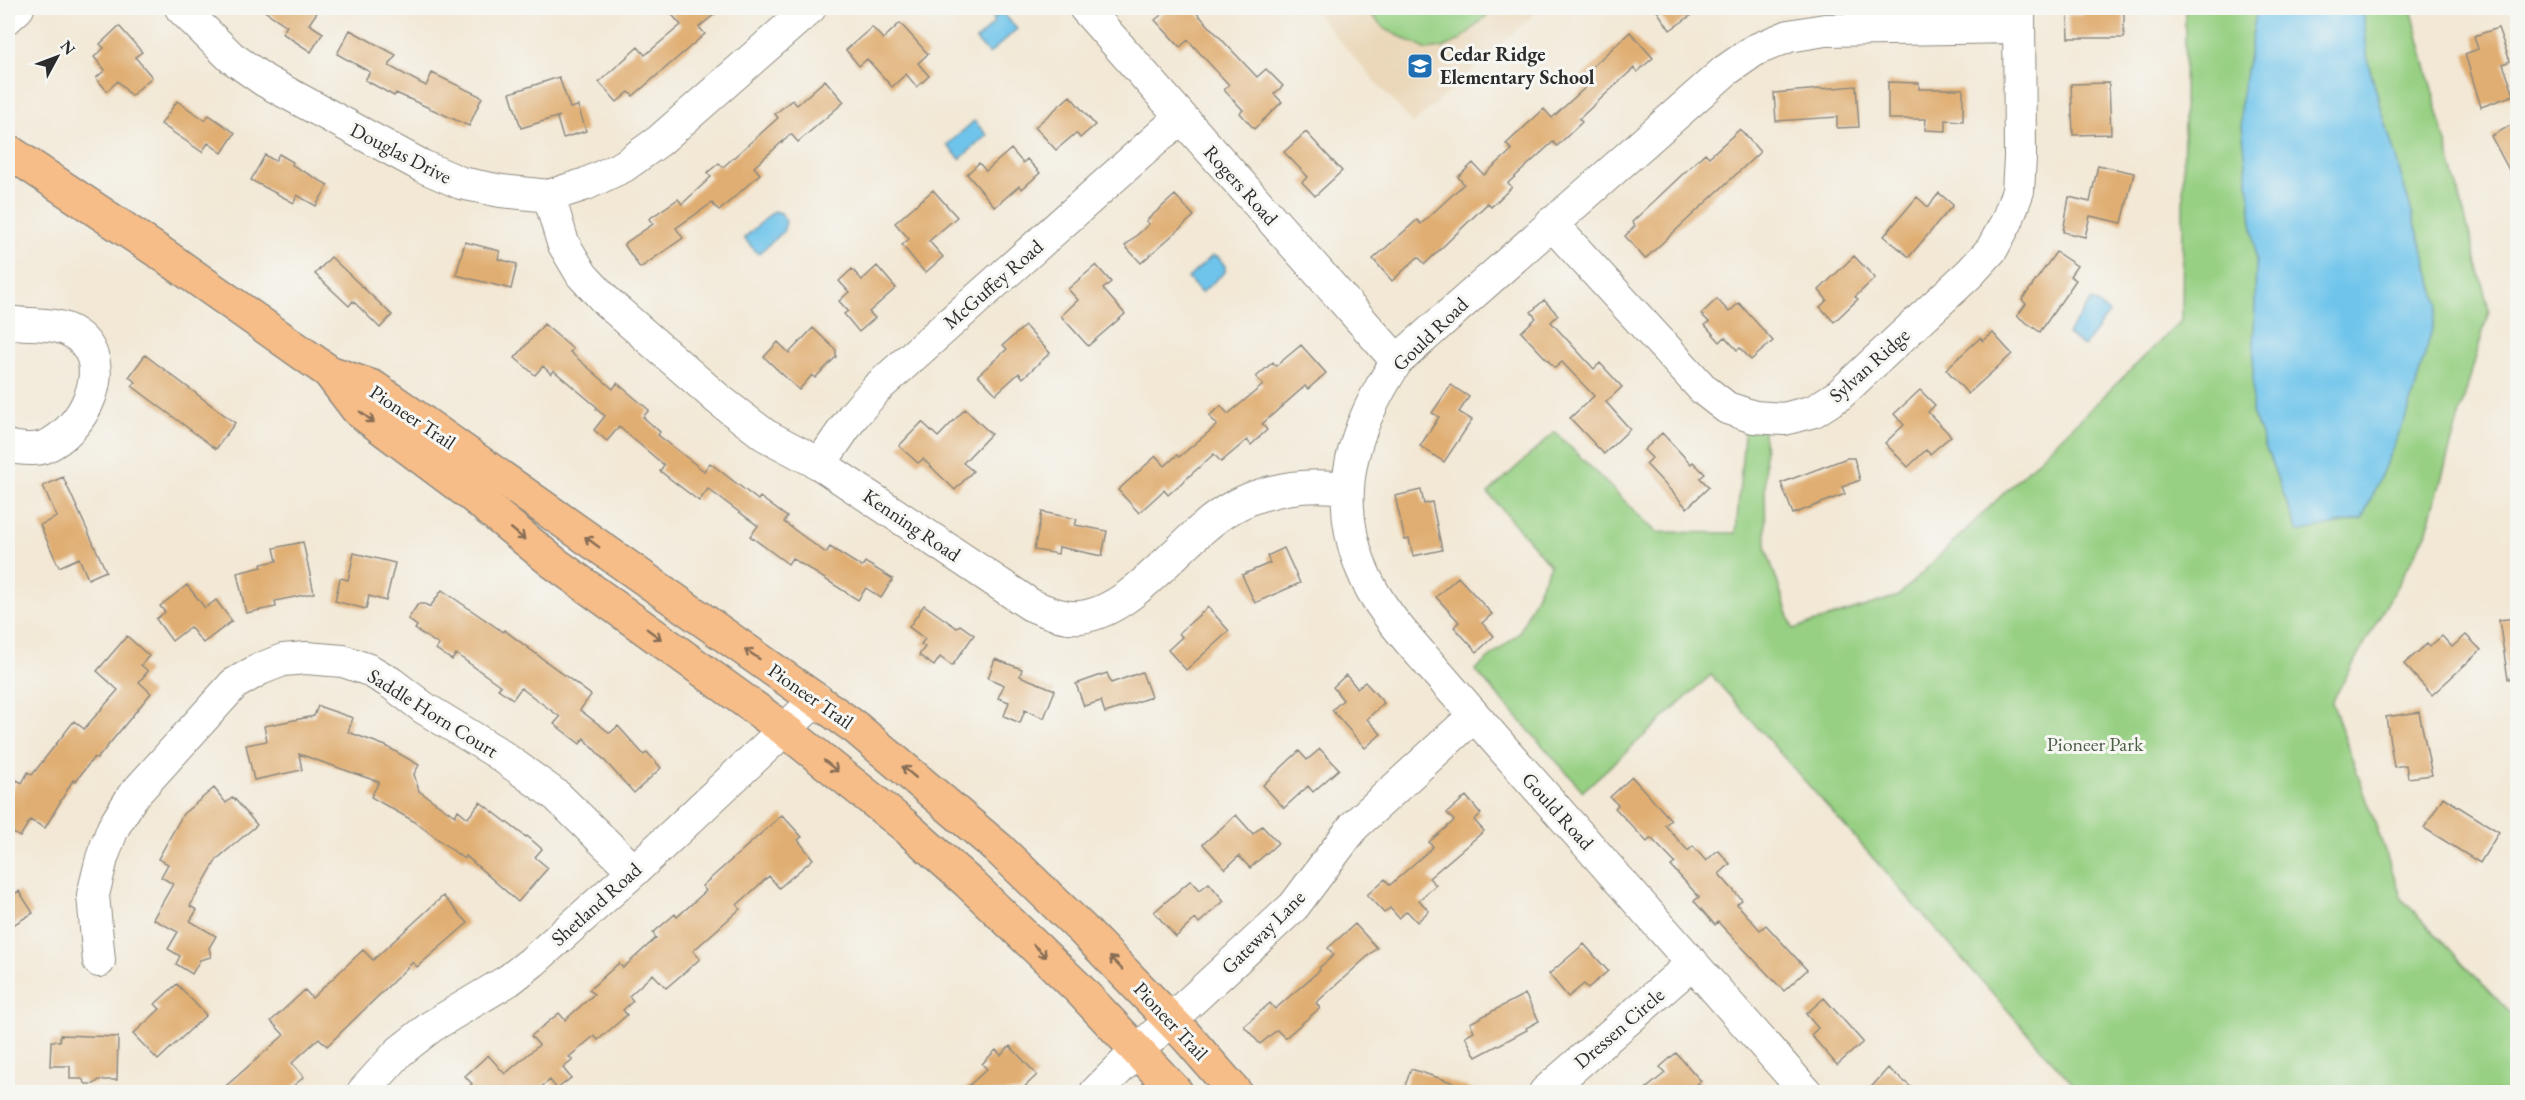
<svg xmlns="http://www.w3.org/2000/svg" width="2525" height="1100" font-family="'EB Garamond',serif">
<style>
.built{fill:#ebd8ba}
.green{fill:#97d083;stroke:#617e57;stroke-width:1.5}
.water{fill:#6ec4eb;stroke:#4c788b;stroke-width:1.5}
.building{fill:#e0ae72}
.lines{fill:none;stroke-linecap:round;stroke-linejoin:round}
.minor-casing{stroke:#8e8a80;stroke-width:34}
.major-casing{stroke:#8e8a80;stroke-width:36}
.minor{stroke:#fff;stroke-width:32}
.major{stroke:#f7bd88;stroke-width:33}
.oneway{stroke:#876d55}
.labels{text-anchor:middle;stroke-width:6;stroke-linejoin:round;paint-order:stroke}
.poi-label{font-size:20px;font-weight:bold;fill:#2b2b2b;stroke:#f6f6f2;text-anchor:start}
.street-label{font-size:20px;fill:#2b2b2b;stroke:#f6f6f2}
.park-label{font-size:20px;fill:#4b5d45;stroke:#f6f6f2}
</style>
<rect width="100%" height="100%" fill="#f6f6f2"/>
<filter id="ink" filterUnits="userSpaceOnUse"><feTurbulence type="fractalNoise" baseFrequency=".0167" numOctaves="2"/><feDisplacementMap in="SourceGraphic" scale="12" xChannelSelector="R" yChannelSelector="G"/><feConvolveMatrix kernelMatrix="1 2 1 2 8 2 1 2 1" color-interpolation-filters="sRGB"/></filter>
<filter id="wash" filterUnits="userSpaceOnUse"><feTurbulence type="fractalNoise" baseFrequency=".008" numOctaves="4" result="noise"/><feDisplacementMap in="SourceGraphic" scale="24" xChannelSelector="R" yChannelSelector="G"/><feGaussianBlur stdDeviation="1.35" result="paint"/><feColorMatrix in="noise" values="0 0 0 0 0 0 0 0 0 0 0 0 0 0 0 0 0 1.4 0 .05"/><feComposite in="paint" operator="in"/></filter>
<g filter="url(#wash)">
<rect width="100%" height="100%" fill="#f2e8d5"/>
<path class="built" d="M 1311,8 L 1541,8 L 1413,124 Z"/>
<path class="green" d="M 1365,8 L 1495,8 L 1460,40 L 1443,48 L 1427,50 L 1385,29 Z
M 2185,8 L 2411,8 L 2489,310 L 2426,534 L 2332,702 L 2402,899 L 2517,1020 L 2517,1092 L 2080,1092 L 1711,675 L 1583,791 L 1475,670 L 1519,633 L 1550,565 L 1488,493 L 1555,432 L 1656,532 L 1736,533 L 1745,422 L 1764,425 L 1766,548 L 1793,629 L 1898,596 L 2182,320 Z"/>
<path class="water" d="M 2257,8 L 2363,8 L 2368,63 L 2439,305 L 2409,410 L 2362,519 L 2298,532 L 2252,412 L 2256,261 L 2240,105 Z
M 1001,11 L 1017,29 L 989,54 L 976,40 L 995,22 L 993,19 Z
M 974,121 L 987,135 L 960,159 L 947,145 Z
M 774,211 L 781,213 L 786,222 L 783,232 L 758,254 L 744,238 Z
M 1212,256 L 1218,257 L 1225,266 L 1225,272 L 1201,293 L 1188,278 Z
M 2092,300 L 2109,313 L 2084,346 L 2067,334 Z"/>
<g id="blocks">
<path class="building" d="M 260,8 L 320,8 L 309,24 L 323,33 L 311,52 L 282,33 L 287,26 Z
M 666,8 L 722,8 L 699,27 L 705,34 L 633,96 L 629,92 L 617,102 L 599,82 L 638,47 L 645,55 L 681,25 Z
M 1170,8 L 1192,8 L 1257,77 L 1266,69 L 1283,86 L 1274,94 L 1282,102 L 1254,129 L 1240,113 L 1243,110 L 1224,90 L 1229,85 L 1188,40 L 1180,47 L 1155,20 Z
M 1655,8 L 1702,8 L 1670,30 Z
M 2082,8 L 2124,8 L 2124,38 L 2069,38 L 2068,15 L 2082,15 Z
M 900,23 L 928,54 L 918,63 L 929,76 L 917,87 L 906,74 L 892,87 L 867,59 L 859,66 L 846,50 L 872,27 L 883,39 Z
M 119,26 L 142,52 L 135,57 L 152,77 L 131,96 L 118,81 L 107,91 L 96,78 L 105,70 L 94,57 L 104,48 L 100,44 Z
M 2498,28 L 2510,61 L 2503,64 L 2514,95 L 2481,107 L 2465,54 L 2478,49 L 2474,36 Z
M 350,30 L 396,55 L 389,66 L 426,86 L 432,73 L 482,97 L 469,126 L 396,93 L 394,96 L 365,80 L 370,72 L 337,54 Z
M 1630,32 L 1653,58 L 1637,72 L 1634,68 L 1579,119 L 1582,122 L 1557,146 L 1553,142 L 1508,183 L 1512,187 L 1491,207 L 1488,203 L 1425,264 L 1418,257 L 1392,281 L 1373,259 L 1417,220 L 1421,224 L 1464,184 L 1458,177 L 1473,163 L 1484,175 L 1512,150 L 1506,144 L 1544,109 L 1552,118 L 1587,86 L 1580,78 Z
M 559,77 L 570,108 L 578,106 L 586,131 L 563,138 L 557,118 L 560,116 L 521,128 L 510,93 Z
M 825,80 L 844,102 L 798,142 L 791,134 L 754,167 L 760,174 L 719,211 L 712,203 L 676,228 L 683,238 L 640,268 L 624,244 L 653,224 L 649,219 L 678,199 L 682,204 L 711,177 L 707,173 L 719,163 L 723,167 L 778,118 L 775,114 L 792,100 L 797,105 Z
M 1888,82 L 1919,83 L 1919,89 L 1963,89 L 1963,121 L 1946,120 L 1946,131 L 1925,130 L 1926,119 L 1888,119 Z
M 2109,83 L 2111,134 L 2073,135 L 2071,84 Z
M 1856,86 L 1859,127 L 1837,128 L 1837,117 L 1776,121 L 1774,93 Z
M 1070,96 L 1095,125 L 1080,138 L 1076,133 L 1056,150 L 1035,127 Z
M 177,101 L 205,120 L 209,115 L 235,133 L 222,153 L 208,143 L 202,152 L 161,124 Z
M 2517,122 L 2517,185 L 2491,136 Z
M 1740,129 L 1760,152 L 1645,259 L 1625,236 L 1635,226 L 1632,222 L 1705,153 L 1709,157 Z
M 1306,132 L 1342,171 L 1315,196 L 1302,182 L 1308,177 L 1284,152 Z
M 1011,149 L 1023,163 L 1027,159 L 1040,173 L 1022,189 L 1019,186 L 995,207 L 967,174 L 979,163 L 986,171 Z
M 279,154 L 293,162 L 292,165 L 328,185 L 316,206 L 297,195 L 294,203 L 251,180 L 265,155 L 275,161 Z
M 2098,165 L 2134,173 L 2122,223 L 2090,216 L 2085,237 L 2063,232 L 2069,197 L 2090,202 Z
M 933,190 L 957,217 L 929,241 L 943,257 L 925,273 L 902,245 L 909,239 L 895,223 Z
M 1939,193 L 1953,205 L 1909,257 L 1884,236 L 1917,197 L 1928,207 Z
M 1175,195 L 1194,216 L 1141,263 L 1125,246 L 1149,224 L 1146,221 Z
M 465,242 L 500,251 L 498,259 L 517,264 L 511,289 L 456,275 Z
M 2056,252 L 2077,266 L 2070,276 L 2076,280 L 2040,332 L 2017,316 L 2026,304 L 2022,300 Z
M 1854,256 L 1875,278 L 1855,297 L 1858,299 L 1834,322 L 1820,307 L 1827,300 L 1819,290 Z
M 331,257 L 392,315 L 380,328 L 353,301 L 349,306 L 315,274 Z
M 1096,265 L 1111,282 L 1103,289 L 1125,314 L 1088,346 L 1061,316 L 1078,300 L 1068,289 Z
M 877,266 L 896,288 L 869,312 L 875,318 L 859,332 L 844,314 L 848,311 L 839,301 L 849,292 L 839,281 L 852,269 L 862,280 Z
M 1717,299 L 1729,312 L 1739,303 L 1773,341 L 1751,360 L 1740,348 L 1737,350 L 1725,337 L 1720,342 L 1705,325 L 1709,322 L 1701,314 Z
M 1544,300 L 1558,315 L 1551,322 L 1594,369 L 1600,363 L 1622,387 L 1606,402 L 1630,429 L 1604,454 L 1570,418 L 1594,396 L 1562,362 L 1555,368 L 1521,332 L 1536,318 L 1531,312 Z
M 544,324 L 573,349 L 570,352 L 613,389 L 617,383 L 649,410 L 643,417 L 660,432 L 658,435 L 704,471 L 710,463 L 758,500 L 760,497 L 787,517 L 784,522 L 826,553 L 830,547 L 862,567 L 865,562 L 893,579 L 881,598 L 866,588 L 858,600 L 792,558 L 788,564 L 750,536 L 758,526 L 708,489 L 699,501 L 660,471 L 664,465 L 619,427 L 607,441 L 594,430 L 605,416 L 596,409 L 597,407 L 554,371 L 551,374 L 543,366 L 535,375 L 515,358 Z
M 1025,326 L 1050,353 L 1023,378 L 1019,373 L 996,394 L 978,375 L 1007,349 L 1003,345 Z
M 813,328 L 836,350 L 836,357 L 815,378 L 812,375 L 799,390 L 764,357 L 778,342 L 789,353 Z
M 1993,333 L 2012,354 L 1968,394 L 1946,369 L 1980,338 L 1983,341 Z
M 1301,345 L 1326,373 L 1308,389 L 1305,386 L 1262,424 L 1267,430 L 1251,445 L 1247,440 L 1221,462 L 1214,454 L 1168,495 L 1164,490 L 1139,513 L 1118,490 L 1156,456 L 1165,466 L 1177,455 L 1179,457 L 1217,425 L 1209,416 L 1221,406 L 1228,414 L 1263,385 L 1256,377 L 1273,362 L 1276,366 Z
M 145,355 L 235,423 L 216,449 L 132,386 L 136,382 L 129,377 Z
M 1451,385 L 1469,397 L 1459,412 L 1472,420 L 1444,462 L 1420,446 L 1439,417 L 1432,413 Z
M 1920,390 L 1935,405 L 1928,412 L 1951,436 L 1930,454 L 1926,450 L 1908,467 L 1885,443 L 1904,425 L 1894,414 Z
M 965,409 L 991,434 L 963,463 L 973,471 L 955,490 L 923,459 L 918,463 L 899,446 L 922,422 L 938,437 Z
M 1662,433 L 1691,464 L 1693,462 L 1705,474 L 1700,478 L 1709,487 L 1687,508 L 1646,464 L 1652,458 L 1644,450 Z
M 1847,458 L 1854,458 L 1860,480 L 1842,487 L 1845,494 L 1793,514 L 1781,483 Z
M 63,477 L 106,571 L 88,579 L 79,558 L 59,567 L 40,525 L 57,517 L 43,486 Z
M 1421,490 L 1424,504 L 1432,502 L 1442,550 L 1413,556 L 1409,539 L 1405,540 L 1395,496 Z
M 1042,512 L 1077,519 L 1075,525 L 1107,531 L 1102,556 L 1059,547 L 1058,554 L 1034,550 Z
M 303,542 L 314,593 L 275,601 L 276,607 L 246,613 L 237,573 L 262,567 L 261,564 L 277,561 L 274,548 Z
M 1284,548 L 1300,583 L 1255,603 L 1242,575 L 1270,563 L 1267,556 Z
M 354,553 L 395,563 L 386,601 L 369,596 L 366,609 L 335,601 L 340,578 L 348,580 Z
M 1458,577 L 1492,614 L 1482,623 L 1494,636 L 1477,652 L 1454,627 L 1459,622 L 1436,597 Z
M 187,585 L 205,608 L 216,600 L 232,621 L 203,643 L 190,627 L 172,641 L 156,619 L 165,612 L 160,606 Z
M 442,590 L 503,632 L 504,630 L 591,695 L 580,710 L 610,733 L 618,726 L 644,755 L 647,752 L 661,768 L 634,793 L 584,738 L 580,744 L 554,724 L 560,717 L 521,688 L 513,699 L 498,689 L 501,686 L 456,654 L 452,660 L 436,649 L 439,645 L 415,629 L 417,626 L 408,619 L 418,604 L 425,604 L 430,607 Z
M 924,605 L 957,628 L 960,625 L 974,635 L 952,666 L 940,657 L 934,666 L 919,655 L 925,647 L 921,644 L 925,639 L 909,627 Z
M 1208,607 L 1229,631 L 1186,670 L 1168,650 L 1182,637 L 1179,633 Z
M 2517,618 L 2517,679 L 2508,679 L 2499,620 Z
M 2466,635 L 2481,650 L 2432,695 L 2404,664 L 2427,644 L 2429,647 L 2442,636 L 2452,647 Z
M 127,636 L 149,656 L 141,665 L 148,671 L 139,682 L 151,693 L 97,759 L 94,757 L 75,782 L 73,780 L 45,828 L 30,820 L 20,837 L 8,830 L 8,797 L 17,780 L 22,783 L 28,772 L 32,775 L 74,721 L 84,729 L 118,690 L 97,671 Z
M 995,659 L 1022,669 L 1020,676 L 1055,690 L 1044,718 L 1025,710 L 1020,723 L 1004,716 L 1009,702 L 998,698 L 1004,685 L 988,678 Z
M 1142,672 L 1151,697 L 1105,713 L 1101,701 L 1084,706 L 1076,684 L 1107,673 L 1111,683 Z
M 1346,675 L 1357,688 L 1365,682 L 1384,703 L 1367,719 L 1381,734 L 1365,748 L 1332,710 L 1343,700 L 1333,687 Z
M 318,706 L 353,718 L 348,732 L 386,746 L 419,765 L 414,774 L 419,791 L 455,816 L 458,810 L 468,818 L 480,802 L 526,837 L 527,836 L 542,849 L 535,857 L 548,868 L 518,902 L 466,856 L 464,859 L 415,822 L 371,797 L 379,782 L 299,754 L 302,770 L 254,780 L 246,745 L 267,741 L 264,726 L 314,716 Z
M 2419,712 L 2432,775 L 2408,778 L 2406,765 L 2394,767 L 2386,717 Z
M 1320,749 L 1339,769 L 1313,792 L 1308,786 L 1284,808 L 1263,785 L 1299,751 L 1307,760 Z
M 1632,777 L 1671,820 L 1665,825 L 1688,851 L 1693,846 L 1706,861 L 1718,850 L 1730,864 L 1719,874 L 1742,900 L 1737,904 L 1760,930 L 1766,925 L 1807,970 L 1784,991 L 1718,922 L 1715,925 L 1694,901 L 1699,897 L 1671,866 L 1675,863 L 1651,838 L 1647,842 L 1615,808 L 1618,805 L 1610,797 Z
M 214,788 L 226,803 L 233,797 L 257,825 L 217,859 L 190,906 L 197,910 L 190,921 L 216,936 L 209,948 L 211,957 L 200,960 L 192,974 L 176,964 L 180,956 L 168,949 L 178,932 L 153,919 L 173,884 L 161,877 L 168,864 L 158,859 L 183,814 Z
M 1466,796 L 1481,814 L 1474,820 L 1484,831 L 1429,878 L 1436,885 L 1419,900 L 1429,911 L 1417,922 L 1407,911 L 1399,918 L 1390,908 L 1384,913 L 1367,895 L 1385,879 L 1390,885 L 1433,847 L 1429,842 L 1454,821 L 1447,813 Z
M 2443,797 L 2499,832 L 2480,863 L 2424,828 Z
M 782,815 L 802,837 L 798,840 L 813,859 L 779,888 L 769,876 L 737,905 L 740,909 L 693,951 L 700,959 L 666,988 L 653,974 L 629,996 L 633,1001 L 623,1010 L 627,1015 L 598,1040 L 594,1036 L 569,1057 L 573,1060 L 563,1068 L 571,1078 L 557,1089 L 550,1080 L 535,1092 L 463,1092 L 472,1084 L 465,1076 L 488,1055 L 505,1074 L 539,1045 L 531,1036 L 559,1013 L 565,1020 L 594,994 L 589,990 L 619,963 L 623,968 L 656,938 L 653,933 L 675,914 L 677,917 L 706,891 L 702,886 Z
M 1236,815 L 1253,834 L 1262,826 L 1278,843 L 1250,868 L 1239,856 L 1225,869 L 1203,844 Z
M 1191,880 L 1200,890 L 1209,883 L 1224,901 L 1199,923 L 1195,919 L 1176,937 L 1154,912 Z
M 19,891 L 33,913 L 8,928 L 8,898 Z
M 443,896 L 468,923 L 417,967 L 413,962 L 327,1046 L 319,1038 L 292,1063 L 304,1077 L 286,1092 L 219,1092 L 284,1035 L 271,1021 L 305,990 L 312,998 L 363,950 L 373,960 Z
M 1355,924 L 1377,948 L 1316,1003 L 1320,1008 L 1285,1038 L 1277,1030 L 1260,1044 L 1244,1026 L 1270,1003 L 1275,1009 L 1320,970 L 1319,968 L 1334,955 L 1328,948 Z
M 1584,944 L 1608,971 L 1588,988 L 1584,984 L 1568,997 L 1549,974 Z
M 177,984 L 206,1015 L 158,1060 L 133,1034 L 160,1009 L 155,1004 Z
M 1525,994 L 1539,1021 L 1526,1028 L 1527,1030 L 1476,1057 L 1465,1036 L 1474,1031 L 1470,1023 Z
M 1824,998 L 1863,1042 L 1837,1065 L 1811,1035 L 1818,1028 L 1806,1014 Z
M 60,1035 L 118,1037 L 117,1080 L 99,1080 L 94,1084 L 86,1084 L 82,1079 L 70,1079 L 70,1066 L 50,1066 L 51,1041 L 60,1041 Z
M 1010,1046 L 1037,1075 L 1019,1092 L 962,1092 L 987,1069 L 982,1064 L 996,1050 L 1001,1055 Z
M 1676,1053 L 1701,1081 L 1688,1092 L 1642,1092 L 1665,1073 L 1660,1067 Z
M 1888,1068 L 1917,1092 L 1867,1092 Z
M 1411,1069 L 1473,1089 L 1472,1092 L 1403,1092 Z"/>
</g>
</g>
<g filter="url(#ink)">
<use href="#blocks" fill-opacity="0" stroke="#8e8a80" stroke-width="1.5"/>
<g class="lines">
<g class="minor-casing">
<path id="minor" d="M 181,8 L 231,57 L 265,81 L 422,166 L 461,183 L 501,191 L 549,196 L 586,184 L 624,166 L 659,141 L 810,8
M 1085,8 L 1397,361
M 8,17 L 18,8
M 549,196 L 563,243 L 582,275 L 607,302 L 718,399 L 765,435 L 820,464 L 1031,605 C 1046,611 1063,619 1080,617 C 1136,611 1182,535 1231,508 C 1267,488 1307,483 1347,488
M 1551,223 L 1704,390 L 1727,408 L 1754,417 L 1784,419 L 1814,411 L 1839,395 L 1970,273 L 1992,249 L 2007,221 L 2018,191 L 2020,158 L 2019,8
M 8,322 C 28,326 57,321 75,334 C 118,364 83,432 44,447 C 32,451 20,449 8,446
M 820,464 L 853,416 L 877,388 L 1181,117
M 99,961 L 93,895 L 102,858 L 113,828 L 132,797 L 234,684 L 260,669 L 283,660 L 306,658 L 343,661 L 369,670 L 391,683 L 424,708 L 496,752 L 557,796 L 634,871
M 363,1092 L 399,1052 L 432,1026 L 509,980 L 532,962 L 634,871 L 817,699
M 1096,1092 L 1138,1050 L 1294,906 L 1354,826 L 1474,716
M 1545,1092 L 1693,963
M 1806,1092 C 1707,979 1607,866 1507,753 C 1480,722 1453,691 1426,660 C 1401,632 1375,603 1361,567 C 1331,491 1355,425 1397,361 L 1725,71 L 1755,50 L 1789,36 L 1825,30 L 2019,27"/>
</g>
<g class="major-casing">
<path id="major" d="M 8,151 L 165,256 L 329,372 L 373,387 L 856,728 L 998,848 L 1082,929 L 1186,1036 L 1235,1092
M 329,372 L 358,410 L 473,496 L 553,562 L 785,730 L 904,825 L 969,883 L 1078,988 L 1176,1092"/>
</g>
<use href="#minor" class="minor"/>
<use href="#major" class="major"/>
</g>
<defs><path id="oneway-shaft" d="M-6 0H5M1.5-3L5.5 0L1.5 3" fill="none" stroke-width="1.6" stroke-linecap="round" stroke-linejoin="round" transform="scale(1.5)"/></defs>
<g class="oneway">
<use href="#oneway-shaft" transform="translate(367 417) rotate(37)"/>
<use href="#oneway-shaft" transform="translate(518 534) rotate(40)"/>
<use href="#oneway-shaft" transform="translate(592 542) rotate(-144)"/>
<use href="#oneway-shaft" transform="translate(654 634) rotate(36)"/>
<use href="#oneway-shaft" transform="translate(752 654) rotate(-146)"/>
<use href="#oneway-shaft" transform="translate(831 766) rotate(39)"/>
<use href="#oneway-shaft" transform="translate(909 772) rotate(-140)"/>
<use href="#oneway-shaft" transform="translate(1040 951) rotate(44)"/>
<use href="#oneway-shaft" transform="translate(1116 963) rotate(-134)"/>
</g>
</g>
<defs>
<g id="school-square" transform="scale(1.35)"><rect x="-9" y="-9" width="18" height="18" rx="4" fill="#1f6fb2" stroke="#f6f6f2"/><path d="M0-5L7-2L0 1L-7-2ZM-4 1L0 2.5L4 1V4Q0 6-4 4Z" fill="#fff"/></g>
</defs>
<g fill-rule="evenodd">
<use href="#school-square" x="1420" y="66"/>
</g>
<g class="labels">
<g class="poi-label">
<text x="1440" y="61">Cedar Ridge<tspan x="1440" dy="23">Elementary School</tspan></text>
</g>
<g class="street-label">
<text transform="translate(401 153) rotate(27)" y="7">Douglas Drive</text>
<text transform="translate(1241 185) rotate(48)" y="7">Rogers Road</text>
<text transform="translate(993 284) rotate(-41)" y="7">McGuffey Road</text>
<text transform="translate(1430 334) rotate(-44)" y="7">Gould Road</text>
<text transform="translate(1869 365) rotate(-42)" y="7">Sylvan Ridge</text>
<text transform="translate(413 417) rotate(34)" y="7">Pioneer Trail</text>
<text transform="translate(912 525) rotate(34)" y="7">Kenning Road</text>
<text transform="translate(811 696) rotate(35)" y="7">Pioneer Trail</text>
<text transform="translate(433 713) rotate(32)" y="7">Saddle Horn Court</text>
<text transform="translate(1558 811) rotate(48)" y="7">Gould Road</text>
<text transform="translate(596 904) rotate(-42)" y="7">Shetland Road</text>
<text transform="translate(1263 932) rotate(-45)" y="7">Gateway Lane</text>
<text transform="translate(1171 1021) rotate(47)" y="7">Pioneer Trail</text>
<text transform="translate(1619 1028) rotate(-41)" y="7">Dressen Circle</text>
</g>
<g class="park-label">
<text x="2095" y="751">Pioneer Park</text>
</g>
</g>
<rect width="2525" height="1100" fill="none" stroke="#f6f6f2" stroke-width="30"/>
<g transform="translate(57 57) rotate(49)" stroke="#f6f6f2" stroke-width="4.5" paint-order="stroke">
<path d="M0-4.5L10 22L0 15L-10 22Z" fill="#2b2b2b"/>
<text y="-9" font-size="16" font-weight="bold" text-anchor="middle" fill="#2b2b2b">N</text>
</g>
</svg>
